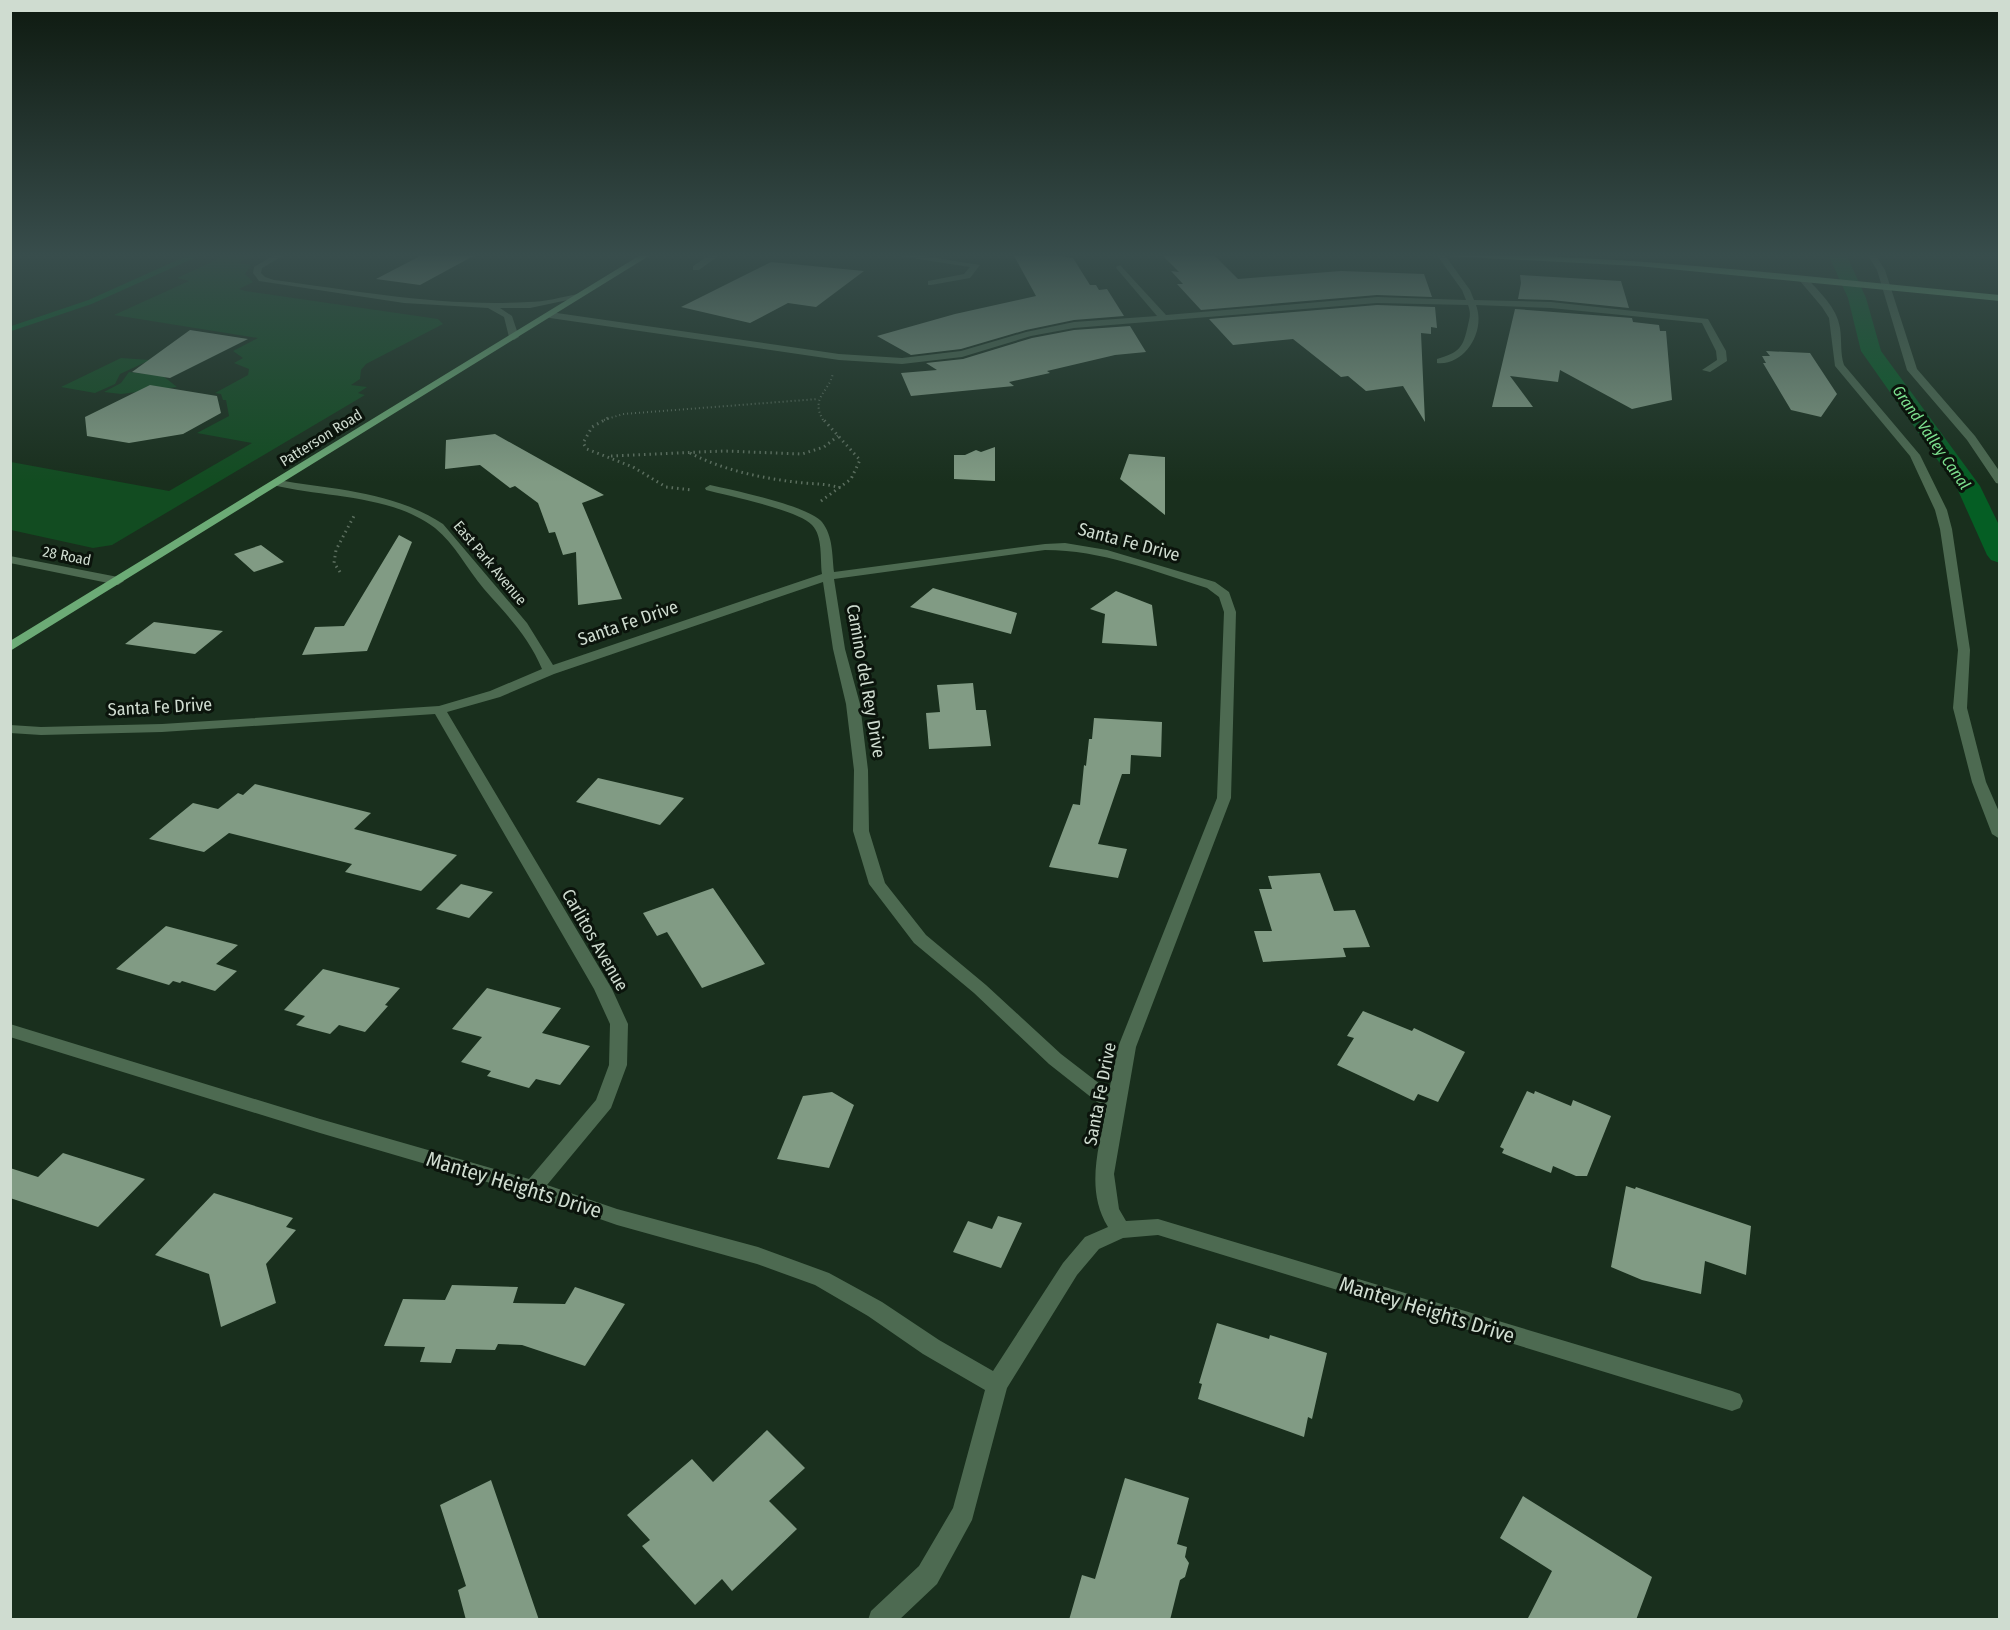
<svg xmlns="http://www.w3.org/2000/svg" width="2010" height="1630" font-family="'Fira Sans Condensed',sans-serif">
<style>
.green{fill:#124c21}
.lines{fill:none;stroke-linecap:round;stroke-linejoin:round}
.stream{stroke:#055e24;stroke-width:5}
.canal{fill:#055e24;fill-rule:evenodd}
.building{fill:#819b84}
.path-far1{stroke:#5c6f5f;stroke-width:2;stroke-dasharray:1 3;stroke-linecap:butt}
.path{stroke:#5c6f5f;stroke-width:3;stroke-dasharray:1.5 4;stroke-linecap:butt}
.minor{fill:#4d6a51;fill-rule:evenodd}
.major{fill:#6cab76;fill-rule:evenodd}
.labels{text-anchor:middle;stroke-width:6;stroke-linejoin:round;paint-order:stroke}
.far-street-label{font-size:15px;fill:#cfdcd0;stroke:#0b140c}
.far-water-label{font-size:16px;font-style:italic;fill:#7ce08e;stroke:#0b140c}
.street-label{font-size:18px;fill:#cfdcd0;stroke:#0b140c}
.near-street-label{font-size:21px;fill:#cfdcd0;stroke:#0b140c}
</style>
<rect width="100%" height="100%" fill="#192f1d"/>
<path class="green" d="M 222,254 L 256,254 L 238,263 L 251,265 L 245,274 L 253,282 L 239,289 L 245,291 L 438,319 L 443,324 L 366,364 L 361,370 L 360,379 L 351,385 L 367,387 L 358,393 L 365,395 L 112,545 L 93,548 L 11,530 L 11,462 L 169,491 L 252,443 L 197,433 L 229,416 L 226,400 L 223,400 L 221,394 L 215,393 L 248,375 L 249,369 L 234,363 L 243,358 L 233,351 L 258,338 L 114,315 L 189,281 L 177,278 L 216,260 Z
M 121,358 L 150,360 L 120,374 L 115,384 L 95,393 L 61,387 Z
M 129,372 L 163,376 L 177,387 L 121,394 L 104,392 L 121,383 Z"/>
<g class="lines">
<path class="stream" d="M 10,329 L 90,302 L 197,254"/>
<path class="canal" d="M 1828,254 L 1846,254 L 1866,298 L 1881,351 L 1980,486 L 2000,527 L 2000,563 L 1991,560 L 1987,555 L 1956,486 L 1861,351 L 1848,298 Z"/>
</g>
<path class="building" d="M 424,254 L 477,254 L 420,285 L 376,279 Z
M 1013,254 L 1048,254 L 1073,258 L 1090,285 L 1096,285 L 1099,290 L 1107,289 L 1124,316 L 1074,320 L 1026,330 L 961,349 L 911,355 L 877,336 L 955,314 L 1036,296 Z
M 1161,254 L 1213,254 L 1238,279 L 1341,271 L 1424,274 L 1432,297 L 1377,295 L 1201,310 L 1177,284 L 1183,284 L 1171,271 L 1179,272 Z
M 771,262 L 864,271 L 816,307 L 788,303 L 750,323 L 681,307 Z
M 1520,275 L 1621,281 L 1629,308 L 1551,300 L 1518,299 L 1521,283 Z
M 1377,305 L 1435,307 L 1437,328 L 1431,327 L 1431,334 L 1421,333 L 1425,422 L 1403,386 L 1366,391 L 1348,376 L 1341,377 L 1293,339 L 1233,345 L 1209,319 Z
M 1515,309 L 1632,318 L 1633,322 L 1659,325 L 1660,331 L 1666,331 L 1672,400 L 1632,409 L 1560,370 L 1558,382 L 1510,376 L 1533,407 L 1492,407 Z
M 1130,326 L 1146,352 L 1115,355 L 1047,371 L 1050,373 L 1009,382 L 1014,386 L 911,396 L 901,373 L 937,370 L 926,363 L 963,359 L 1032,338 L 1074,330 Z
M 190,330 L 248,339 L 170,378 L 132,372 Z
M 1766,351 L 1810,353 L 1837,394 L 1821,417 L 1791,410 L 1763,363 L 1766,363 L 1762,356 L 1770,356 Z
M 150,385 L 217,396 L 221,413 L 183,434 L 129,443 L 87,436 L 85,417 Z
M 495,434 L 604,495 L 582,503 L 622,599 L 578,605 L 576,552 L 563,555 L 555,532 L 549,533 L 538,503 L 515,486 L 510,488 L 480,465 L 445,469 L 446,440 Z
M 995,447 L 995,481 L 954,479 L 954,455 L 965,455 L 976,450 L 981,452 Z
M 1129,454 L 1165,457 L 1165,515 L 1120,479 Z
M 399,535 L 412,542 L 367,651 L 302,655 L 315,627 L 344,626 Z
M 261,545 L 284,562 L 254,572 L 234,554 Z
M 933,588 L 1017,613 L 1011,634 L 910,607 Z
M 1116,591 L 1152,605 L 1157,646 L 1102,643 L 1105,614 L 1090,609 Z
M 154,622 L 223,631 L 195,654 L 125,644 Z
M 973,683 L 976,710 L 986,710 L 991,746 L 929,749 L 926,713 L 940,712 L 937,685 Z
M 1094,718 L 1162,722 L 1161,757 L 1131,755 L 1130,774 L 1122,774 L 1098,844 L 1127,849 L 1118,878 L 1049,867 L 1073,804 L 1080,805 L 1084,765 L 1086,766 L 1089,739 L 1092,739 Z
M 598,778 L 684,798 L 660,825 L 576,802 Z
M 255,784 L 371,813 L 354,829 L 457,855 L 421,891 L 345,872 L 352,864 L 229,833 L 204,852 L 149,839 L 193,803 L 218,809 L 238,793 L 243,795 Z
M 1320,873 L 1334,911 L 1355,910 L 1370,947 L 1343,948 L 1346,957 L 1263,962 L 1254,931 L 1272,931 L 1259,889 L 1272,889 L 1268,876 Z
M 461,884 L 493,892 L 469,918 L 436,909 Z
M 713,888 L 765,964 L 702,988 L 667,932 L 657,936 L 643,913 Z
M 166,926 L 238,945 L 216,964 L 237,971 L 215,991 L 182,981 L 180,983 L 173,981 L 169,985 L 116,969 Z
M 323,969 L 347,975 L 400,988 L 385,1005 L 388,1006 L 365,1032 L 339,1025 L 330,1034 L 296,1025 L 305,1016 L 284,1010 Z
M 487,988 L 561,1008 L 542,1033 L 590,1046 L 560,1085 L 536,1079 L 529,1088 L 487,1076 L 491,1071 L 461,1062 L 482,1037 L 452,1029 Z
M 1363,1011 L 1412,1031 L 1414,1028 L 1465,1052 L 1438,1102 L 1418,1094 L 1414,1101 L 1337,1065 L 1354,1038 L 1347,1036 Z
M 1527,1091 L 1534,1094 L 1535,1091 L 1571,1106 L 1573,1100 L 1611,1116 L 1587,1176 L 1576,1176 L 1553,1166 L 1551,1173 L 1502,1153 L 1504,1149 L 1500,1147 Z
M 832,1092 L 854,1105 L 829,1168 L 777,1159 L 803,1096 Z
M 63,1153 L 145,1179 L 98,1227 L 10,1198 L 10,1168 L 38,1177 Z
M 1626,1186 L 1635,1189 L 1636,1187 L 1751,1226 L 1746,1275 L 1705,1261 L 1701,1294 L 1642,1280 L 1611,1267 Z
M 214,1193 L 293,1218 L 286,1227 L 296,1230 L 266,1264 L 276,1303 L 221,1327 L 209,1274 L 155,1255 Z
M 998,1216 L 1022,1223 L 1001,1268 L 953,1252 L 968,1221 L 992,1229 Z
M 452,1285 L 518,1287 L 513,1303 L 565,1304 L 575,1287 L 625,1304 L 585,1366 L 522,1345 L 498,1344 L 495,1350 L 456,1349 L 451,1363 L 420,1362 L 425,1347 L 384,1346 L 403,1299 L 445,1300 Z
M 1217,1323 L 1269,1339 L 1270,1335 L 1327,1353 L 1312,1419 L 1308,1417 L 1304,1437 L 1198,1399 L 1202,1384 L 1199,1383 Z
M 767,1430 L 805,1468 L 769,1501 L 797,1529 L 732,1591 L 722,1579 L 695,1605 L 642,1546 L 650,1540 L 627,1515 L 692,1459 L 713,1482 Z
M 1125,1478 L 1189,1498 L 1177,1544 L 1187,1547 L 1185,1557 L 1189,1563 L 1185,1577 L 1180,1580 L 1170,1620 L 1069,1620 L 1082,1575 L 1095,1579 Z
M 491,1480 L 539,1620 L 466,1620 L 458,1590 L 466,1586 L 440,1505 Z
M 1523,1496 L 1652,1577 L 1636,1620 L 1527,1620 L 1552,1571 L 1500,1538 Z"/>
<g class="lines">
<path class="path-far1" d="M 604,420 L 623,414 L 818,399
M 823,420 C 810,397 829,393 833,373"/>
<path class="path" d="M 608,418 L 592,427 L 583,443 L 587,449 L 633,467 L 666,487 L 692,490
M 690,453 C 725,471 765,479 804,483 C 817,484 828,484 841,488
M 611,456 L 724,451 L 802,454 L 824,447 L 838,436
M 821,501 L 851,479 L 860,460 L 822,418
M 340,572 L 334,563 L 336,550 L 355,514"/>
<path class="minor" d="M 276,254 L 286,254 L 262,268 L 261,273 L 265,277 L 274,280 C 357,291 443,307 528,302 C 545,302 562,297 578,294 L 582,297 L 530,308 L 500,308 L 512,316 L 519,337 L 514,340 L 509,337 L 504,317 L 488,308 L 404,303 L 259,281 L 253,273 L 254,267 Z
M 711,254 L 721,254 L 699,270 L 693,270 L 693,266 Z
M 886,254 L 911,254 L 980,265 L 970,278 L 931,285 L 928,285 L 928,281 L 964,274 L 970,267 Z
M 1436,254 L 1444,254 L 1470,290 L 1474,300 L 1551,302 L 1708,319 L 1726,351 L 1727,361 L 1710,372 L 1702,370 L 1717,360 L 1716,351 L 1702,323 L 1551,308 L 1476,305 C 1486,331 1465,366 1437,363 L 1437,359 C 1460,352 1463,348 1468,325 C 1470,317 1471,313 1468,305 L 1377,303 L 1074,328 L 1031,336 L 962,357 L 902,364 L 839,360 L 550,318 L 546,315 L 550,312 L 839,354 L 902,358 L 961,351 L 1026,332 L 1074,322 L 1157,316 L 1117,269 L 1116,267 L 1120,265 L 1166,315 L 1377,297 L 1466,300 L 1462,290 Z
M 1867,254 L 1875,254 L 1885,270 L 1917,369 L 1975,436 L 2000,472 L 2000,484 L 1996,483 L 1967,440 L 1907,370 L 1877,270 Z
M 1800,277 L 1806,277 C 1819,292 1837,307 1840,328 C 1842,341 1840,353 1844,365 L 1920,455 L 1947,510 L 1952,529 L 1970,650 L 1967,708 L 1986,782 L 2000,814 L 2000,839 L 1992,834 L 1972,782 L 1953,708 L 1958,650 L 1940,529 L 1935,510 L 1910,456 L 1835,366 L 1829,318 L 1822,307 L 1800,281 Z
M 277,480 C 332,489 395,492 443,524 L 527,623 L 553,665 L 822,574 C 820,559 823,536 812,525 C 798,510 729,496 706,490 L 705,488 L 710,485 C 733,490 809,506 822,522 C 833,536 832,554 834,572 L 1045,544 L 1065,543 L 1107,550 L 1215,582 L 1229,592 L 1236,612 L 1231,798 L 1136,1047 L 1114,1174 L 1119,1209 L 1126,1221 L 1158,1219 L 1732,1391 L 1740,1394 L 1743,1401 L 1740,1408 L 1732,1411 L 1158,1235 L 1123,1238 L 1099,1249 L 1077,1275 L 1007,1388 L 972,1520 L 937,1584 L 899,1620 L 868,1620 L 871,1611 L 919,1566 L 953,1508 L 985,1390 L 923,1354 L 868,1316 L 815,1285 L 757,1264 L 617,1225 L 531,1195 L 320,1133 L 10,1037 L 10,1024 L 320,1119 L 529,1179 L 596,1100 L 609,1065 L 610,1024 L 594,989 L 435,714 L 162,732 L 41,735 L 10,733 L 10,725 L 41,727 L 162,724 L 439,706 L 490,691 L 542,669 C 529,637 506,614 484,589 C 467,569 455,544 435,528 C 390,494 325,498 273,485 L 272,483 ZM 1045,550 C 1102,550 1153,571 1207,588 L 1219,597 L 1224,612 L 1217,798 L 1118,1047 L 1109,1091 L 1061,1054 L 986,985 L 926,935 L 885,883 L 869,831 L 868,770 L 860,704 L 845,649 L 834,579 ZM 823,582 L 833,649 L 846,704 L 854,770 L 853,831 L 869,884 L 914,943 L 974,993 L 1049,1064 L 1106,1109 C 1099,1148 1085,1190 1108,1227 L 1085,1237 L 1063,1263 L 993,1371 L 939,1340 L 882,1302 L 829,1273 L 758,1247 L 617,1209 L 547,1185 L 611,1108 L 627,1065 L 628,1024 L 612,989 L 447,712 L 500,697 L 554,674 Z
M 10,556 L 118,577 L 124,581 L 118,585 L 10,563 Z"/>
<path class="major" d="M 642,254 L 652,254 L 10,651 L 10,641 Z
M 1443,254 C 1629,254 1815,278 2000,295 L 2000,301 L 1638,266 L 1447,256 Z"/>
</g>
<linearGradient id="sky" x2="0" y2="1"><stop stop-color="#0e1a10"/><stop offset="0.53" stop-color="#384d4c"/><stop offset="1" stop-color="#384d4c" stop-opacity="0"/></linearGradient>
<rect width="2010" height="482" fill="url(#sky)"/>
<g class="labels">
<g class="far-street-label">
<text transform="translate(321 438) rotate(-32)" y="5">Patterson Road</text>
<text transform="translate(67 556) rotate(11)" y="5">28 Road</text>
<text transform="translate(490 563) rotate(50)" y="5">East Park Avenue</text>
</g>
<g class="far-water-label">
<text transform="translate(1932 437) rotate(55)" y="6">Grand Valley Canal</text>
</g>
<g class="street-label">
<text transform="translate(1129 542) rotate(15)" y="6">Santa Fe Drive</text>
<text transform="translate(628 623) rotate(-19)" y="6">Santa Fe Drive</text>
<text transform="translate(866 681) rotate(80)" y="6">Camino del Rey Drive</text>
<text transform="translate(160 707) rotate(-3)" y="6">Santa Fe Drive</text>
<text transform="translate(595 940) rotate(60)" y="6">Carlitos Avenue</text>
<text transform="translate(1100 1094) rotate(-79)" y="6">Santa Fe Drive</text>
</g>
<g class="near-street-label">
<text transform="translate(514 1185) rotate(17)" y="7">Mantey Heights Drive</text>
<text transform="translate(1427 1310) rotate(17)" y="7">Mantey Heights Drive</text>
</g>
</g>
<rect width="2010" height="1630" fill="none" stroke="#cfdcd0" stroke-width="24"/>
</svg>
